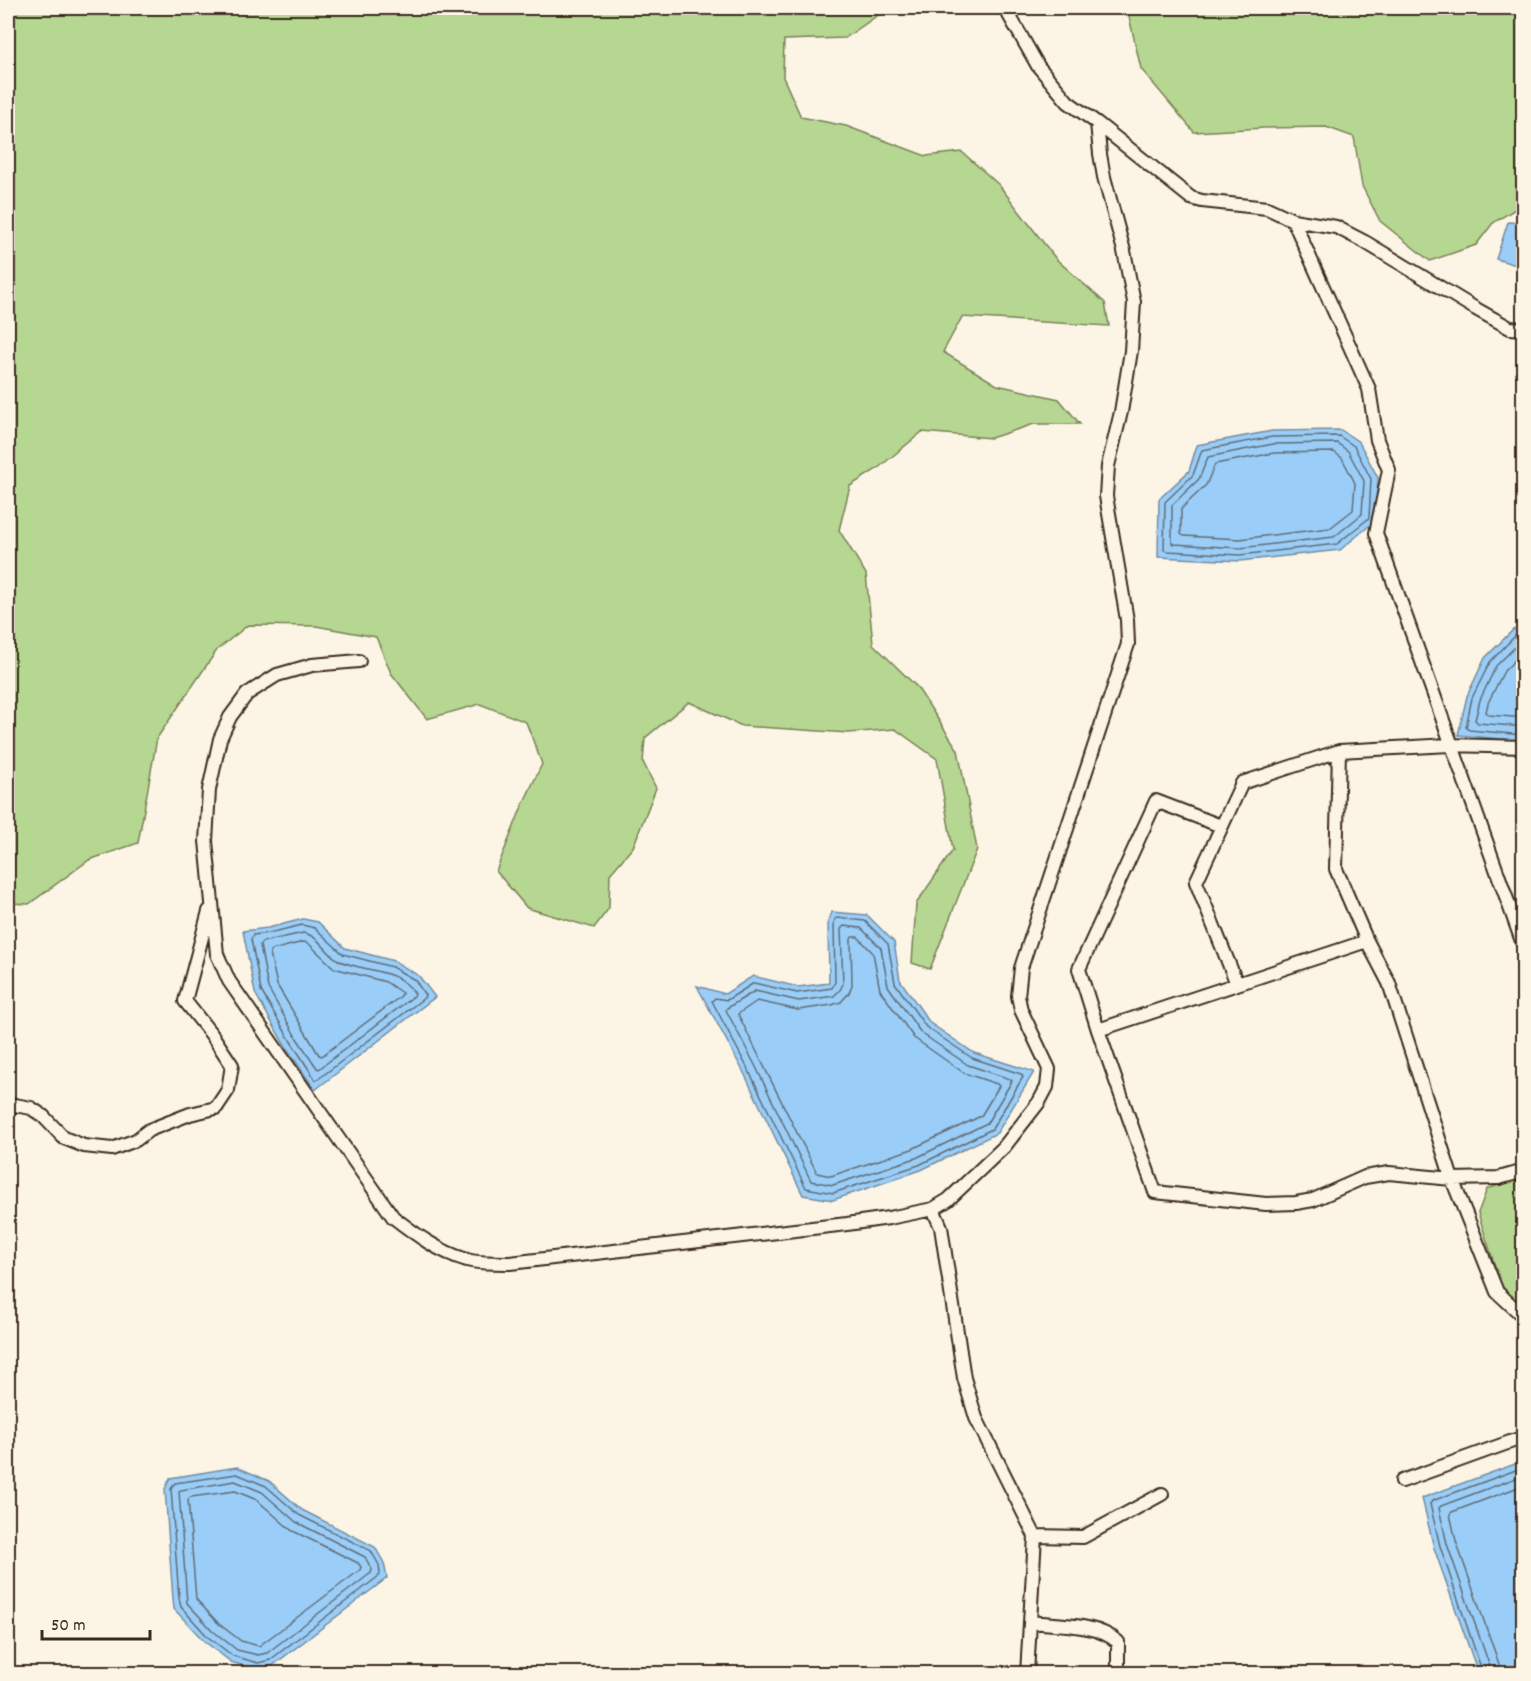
<svg xmlns="http://www.w3.org/2000/svg" width="1531" height="1681" font-family="Dekko,sans-serif">
<style>
.green{fill:#b6d791;stroke:#788058;stroke-width:1.5}
.water{fill:#9acef8;stroke:#748ca1;stroke-width:1.5}
.lines{fill:none;stroke-linecap:round;stroke-linejoin:round}
.shore{stroke:#616c75;stroke-width:1.5}
.street-casing{stroke:#3b2a1e;stroke-width:16}
.street{stroke:#fcf5e5;stroke-width:12}
</style>
<rect width="100%" height="100%" fill="#fcf5e5"/>
<filter id="ink" filterUnits="userSpaceOnUse"><feTurbulence type="fractalNoise" baseFrequency=".0167" numOctaves="2"/><feDisplacementMap in="SourceGraphic" scale="12" xChannelSelector="R" yChannelSelector="G"/><feConvolveMatrix kernelMatrix="1 2 1 2 8 2 1 2 1" color-interpolation-filters="sRGB"/></filter>
<g filter="url(#ink)">
<path class="green" d="M 8,8 L 888,8 L 845,38 L 784,40 L 783,77 L 801,117 L 846,126 L 926,156 L 962,152 L 999,185 L 1056,259 L 1105,303 L 1109,326 L 962,317 L 943,352 L 997,385 L 1059,399 L 1080,424 L 1034,424 L 991,438 L 922,432 L 877,469 L 850,486 L 839,530 L 866,574 L 873,644 L 917,687 L 958,750 L 977,849 L 930,969 L 912,963 L 916,904 L 953,850 L 937,759 L 895,729 L 849,733 L 742,726 L 689,702 L 645,738 L 643,762 L 656,788 L 633,847 L 610,874 L 609,908 L 594,928 L 527,908 L 496,871 L 523,804 L 542,764 L 526,722 L 480,704 L 427,719 L 391,673 L 376,637 L 316,626 L 248,625 L 217,650 L 157,738 L 138,843 L 89,860 L 29,904 L 8,903 Z
M 1127,8 L 1523,8 L 1523,210 L 1515,209 L 1493,223 L 1476,245 L 1430,261 L 1380,221 L 1362,186 L 1354,137 L 1326,127 L 1264,128 L 1194,132 L 1141,69 Z
M 1523,1177 L 1523,1314 L 1519,1306 L 1501,1285 L 1478,1213 L 1487,1189 Z"/>
<path class="water" d="M 1508,222 L 1523,223 L 1523,267 L 1496,259 Z
M 1341,430 L 1359,442 L 1378,478 L 1375,521 L 1340,550 L 1240,561 L 1158,557 L 1159,499 L 1189,471 L 1197,445 L 1272,431 Z
M 1523,626 L 1523,741 L 1458,735 L 1467,696 L 1485,658 L 1513,630 Z
M 832,912 L 867,915 L 894,942 L 900,980 L 930,1023 L 974,1053 L 1034,1072 L 997,1133 L 921,1170 L 833,1200 L 803,1195 L 743,1071 L 697,986 L 725,994 L 753,976 L 798,987 L 829,983 L 828,922 Z
M 303,919 L 318,922 L 345,948 L 394,961 L 419,976 L 435,997 L 315,1090 L 284,1044 L 255,993 L 243,931 L 268,928 Z
M 1523,1461 L 1523,1673 L 1478,1673 L 1434,1548 L 1422,1498 Z
M 237,1467 L 269,1481 L 302,1510 L 375,1547 L 384,1563 L 387,1578 L 272,1666 L 259,1670 L 231,1662 L 204,1641 L 174,1609 L 173,1599 L 165,1489 L 170,1478 Z"/>
<g class="lines">
<path class="shore" d="M 1339,436 L 1354,446 L 1371,479 L 1369,518 L 1337,544 L 1240,555 L 1167,551 L 1164,550 L 1165,502 L 1193,475 L 1202,450 L 1272,437 Z
M 1337,443 L 1348,451 L 1364,481 L 1362,514 L 1334,537 L 1240,548 L 1174,544 L 1172,543 L 1172,505 L 1199,479 L 1208,457 L 1273,444 Z
M 1334,452 L 1342,458 L 1355,483 L 1353,510 L 1330,528 L 1240,539 L 1184,536 L 1181,534 L 1181,509 L 1206,485 L 1215,464 L 1274,453 Z
M 1524,632 L 1516,635 L 1490,662 L 1472,698 L 1466,727 L 1469,730 L 1524,735
M 1524,640 L 1520,642 L 1496,666 L 1480,700 L 1475,720 L 1478,723 L 1524,727
M 1524,651 L 1504,671 L 1488,703 L 1486,712 L 1489,715 L 1524,718
M 838,918 L 865,921 L 888,944 L 895,983 L 926,1027 L 972,1058 L 1021,1074 L 1023,1077 L 992,1129 L 919,1165 L 833,1193 L 806,1188 L 748,1069 L 712,1001 L 715,998 L 727,1000 L 754,983 L 797,993 L 832,988 L 835,982 L 834,924 L 835,919 Z
M 302,925 L 315,928 L 343,954 L 392,967 L 415,980 L 425,995 L 424,998 L 317,1080 L 315,1079 L 290,1040 L 261,991 L 251,939 L 253,935 L 269,933 Z
M 844,926 L 861,928 L 881,948 L 888,986 L 921,1033 L 968,1065 L 1010,1079 L 1012,1081 L 987,1123 L 916,1158 L 833,1185 L 811,1181 L 755,1065 L 726,1010 L 727,1008 L 755,991 L 799,1001 L 834,996 L 840,990 L 843,984 L 841,929 Z
M 303,933 C 321,936 325,954 340,961 C 364,972 399,968 415,994 L 414,996 L 319,1069 L 317,1068 L 296,1037 L 268,988 L 260,945 L 262,942 Z
M 852,937 L 858,937 L 873,953 L 880,990 L 914,1038 L 964,1073 L 997,1084 L 999,1086 L 981,1116 L 912,1149 L 831,1176 L 817,1173 L 738,1014 L 757,1001 L 798,1010 L 832,1005 L 841,1002 L 849,993 L 852,985 L 851,939 Z
M 303,942 L 308,943 L 334,968 L 386,982 L 402,993 L 401,996 L 322,1056 L 319,1055 L 277,985 L 270,953 L 272,950 Z
M 237,1474 L 266,1486 L 299,1515 L 371,1551 L 379,1565 L 380,1574 L 379,1576 L 270,1660 L 258,1663 L 233,1656 L 208,1637 L 181,1607 L 179,1598 L 171,1489 L 175,1483 Z
M 235,1481 L 262,1492 L 296,1522 L 365,1557 L 372,1570 L 371,1573 L 267,1653 L 258,1655 L 237,1650 L 213,1631 L 187,1603 L 179,1491 L 181,1490 Z
M 235,1491 L 257,1500 L 291,1530 L 358,1563 L 361,1567 L 360,1570 L 259,1646 L 241,1641 L 219,1624 L 196,1599 L 188,1499 L 191,1497 Z
M 1483,1674 L 1440,1546 L 1430,1504 L 1432,1501 L 1524,1467
M 1491,1674 L 1490,1667 L 1447,1544 L 1439,1508 L 1441,1506 L 1524,1475
M 1500,1674 L 1499,1664 L 1456,1541 L 1450,1514 L 1452,1512 L 1524,1485"/>
<g class="street-casing">
<path id="street" d="M 1005,8 L 1038,66 L 1068,102 L 1097,123 L 1191,198 L 1202,201 L 1267,208 L 1293,220 L 1336,227 L 1365,242 L 1476,309 L 1510,328 L 1524,329
M 1293,220 L 1369,389 L 1377,440 L 1389,470 L 1376,533 L 1524,947
M 359,661 L 312,665 L 277,675 L 247,694 L 230,717 L 220,739 L 209,790 L 206,841 L 217,954 L 229,981 L 393,1217 C 415,1234 439,1252 467,1260 C 479,1264 496,1262 510,1263 L 847,1224 L 889,1218 L 933,1209 L 948,1200 L 1004,1147 L 1039,1102 L 1047,1087 L 1049,1069 L 1021,1010 L 1018,996 L 1021,968 L 1128,644 L 1127,620 L 1106,496 L 1108,466 L 1121,412 L 1131,351 L 1134,302 L 1124,251 L 1104,177 L 1100,154 L 1097,123
M 1339,751 L 1336,869 L 1367,941 L 1389,983 L 1452,1179 L 1497,1292 L 1524,1317
M 1221,826 L 1156,801 L 1079,969 L 1098,1030 L 1155,1192 L 1266,1204 L 1296,1203 L 1313,1200 L 1365,1177 L 1389,1173 L 1452,1179 L 1499,1178 L 1524,1171
M 1237,984 L 1196,882 L 1242,783 L 1339,751 L 1450,745 L 1524,747
M 1098,1030 L 1367,941
M 8,1109 L 15,1105 L 31,1108 L 43,1116 L 64,1138 L 84,1146 L 112,1149 L 136,1140 L 149,1130 L 190,1114 L 216,1108 L 228,1090 L 232,1065 L 212,1035 L 185,1001 L 209,911
M 933,1209 L 941,1227 L 964,1378 L 976,1418 L 1035,1536 L 1027,1674
M 1402,1481 L 1524,1437
M 1035,1536 L 1083,1537 L 1162,1494
M 1030,1622 C 1058,1625 1096,1623 1118,1642 L 1118,1674"/>
</g>
<use href="#street" class="street"/>
</g>
</g>
<rect width="1531" height="1681" fill="none" stroke="#fcf5e5" stroke-width="30"/>
<rect x="15" y="15" width="1501" height="1651" fill="none" stroke="#3b2a1e" stroke-width="2" filter="url(#ink)"/>
<path d="M42 1630v9h108v-9" fill="none" stroke="#3b2a1e" stroke-width="3"/>
<text x="51" y="1630" font-size="18" fill="#3b2a1e" stroke="#fcf5e5" stroke-width="4.5" paint-order="stroke">50 m</text>
</svg>
